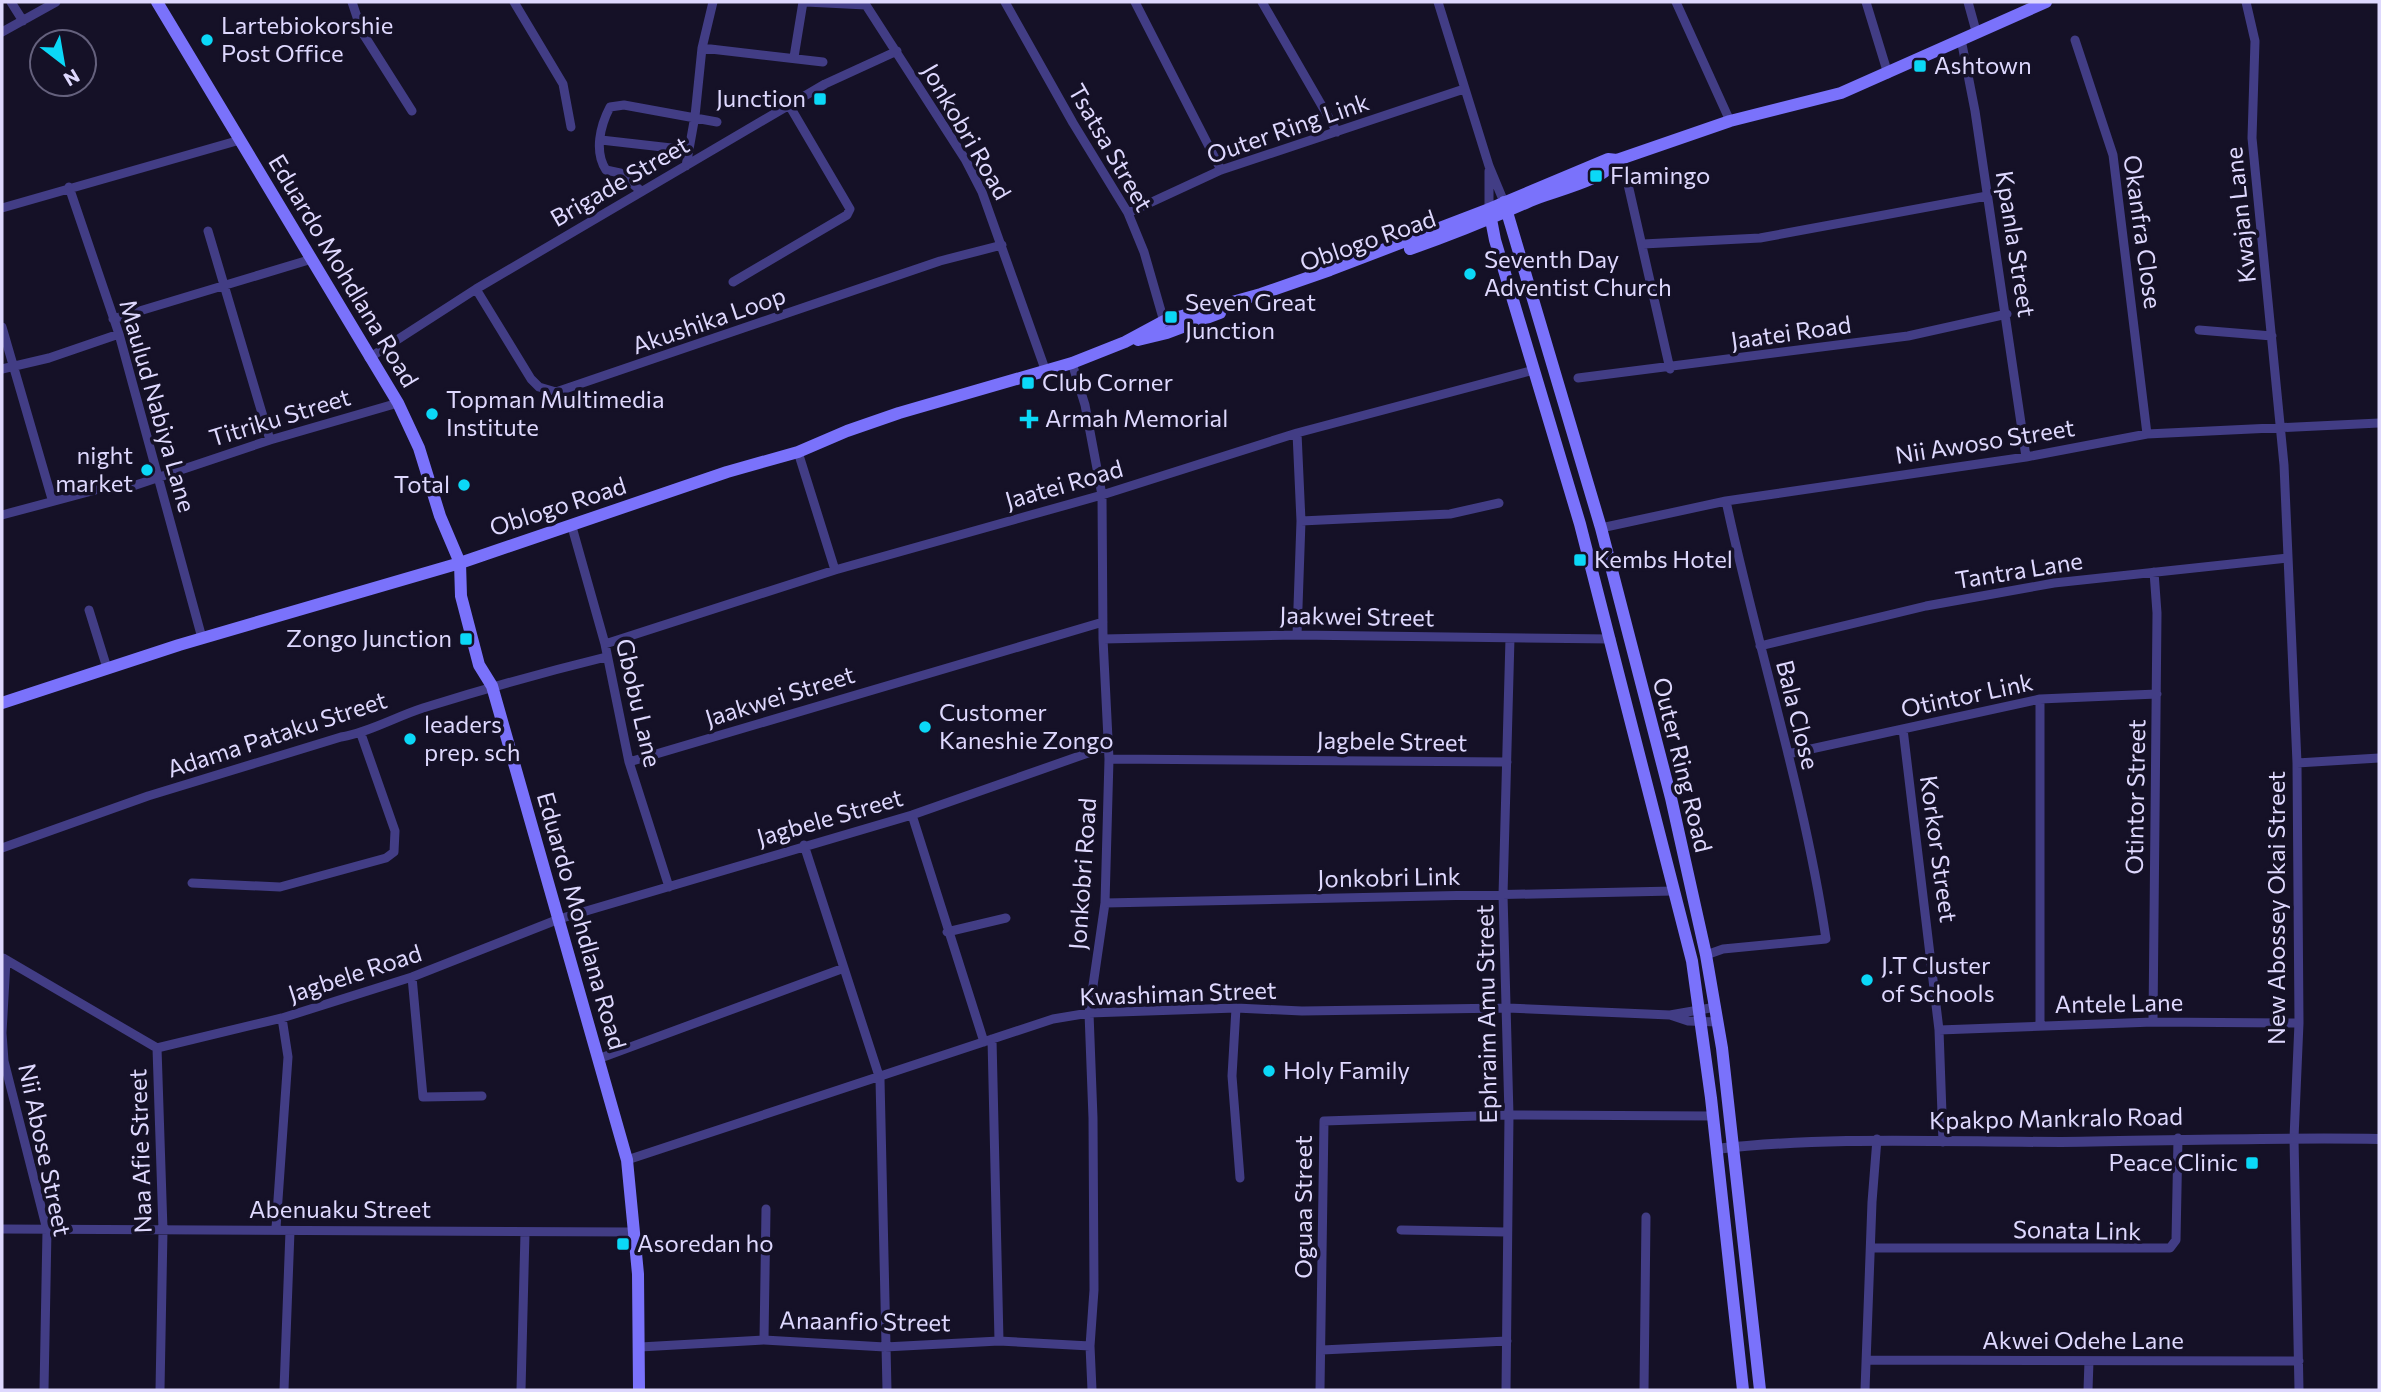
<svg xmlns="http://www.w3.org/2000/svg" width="2381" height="1392" font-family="Commissioner,sans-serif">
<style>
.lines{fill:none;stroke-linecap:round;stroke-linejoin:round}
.minor{stroke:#423d85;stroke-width:9}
.tertiary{stroke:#423d85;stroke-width:10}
.secondary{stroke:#7a72fb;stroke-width:12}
.poi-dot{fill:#0bd8f7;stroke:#151127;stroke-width:2.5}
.labels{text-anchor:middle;stroke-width:7;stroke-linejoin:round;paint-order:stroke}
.poi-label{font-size:24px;fill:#ded8fe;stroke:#151127;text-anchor:start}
.street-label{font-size:24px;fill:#ded8fe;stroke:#151127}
</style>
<rect width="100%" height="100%" fill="#151127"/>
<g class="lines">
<path class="minor" d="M 11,2 L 23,21
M 352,2 L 362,32 L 412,111
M 514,2 L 563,84 L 571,127
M 806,2 L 866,5
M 864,2 L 965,159 L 982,192 L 1045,369
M 1005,2 L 1073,123 L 1128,213 L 1144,252 L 1165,325
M 1135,2 L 1221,170
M 1262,2 L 1337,132
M 1438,2 L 1489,166 L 1504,202
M 1676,2 L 1730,121
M 1866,2 L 1888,74
M 1968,2 L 1976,31
M 2246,2 L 2255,41 L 2252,138 L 2284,465 L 2297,763 L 2299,1023 L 2294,1138 L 2299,1390
M 2,32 L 56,2
M 1961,39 L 1975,111 L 2026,457
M 2075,40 L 2113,155 L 2147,434
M 702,48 L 823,62
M 794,57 L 803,2
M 601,140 L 689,150
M 1622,158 L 1670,369
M 686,166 L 695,116 L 702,48 L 713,2
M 1489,171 L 1489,209
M 69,187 L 119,334 L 202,638
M 641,191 L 620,173 L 606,170 C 594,152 600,126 610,107 L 624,105 L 717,122
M 2,208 L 240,140
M 1128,213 L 1221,170 L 1464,89
M 208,231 L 270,440
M 1643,244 L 1760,238 L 1987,196
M 733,282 L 847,215 L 850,209 L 789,105
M 476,289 L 531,379 L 539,387 L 556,392 L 940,261 L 1002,245
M 113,319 L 312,259
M 2,327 L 52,499
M 2199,330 L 2272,336
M 369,358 L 476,289 L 825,84 L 897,51
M 1072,363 L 1085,405 L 1102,495 L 1103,639 L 1109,759 L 1105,903 L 1089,1013 L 1093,1118 L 1094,1290 L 1090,1346 L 1092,1390
M 2,369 L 49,358 L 119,334
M 1578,378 L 1908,336 L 2007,314
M 1297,433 L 1301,521 L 1297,635
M 798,452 L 835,570
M 2,515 L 103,488 L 127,488 L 270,440 L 398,403
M 1301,521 L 1450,514 L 1499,503
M 572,527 L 605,644 L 629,762 L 669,887
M 1601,528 L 1726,501 L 2026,457 L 2147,434 L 2379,423
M 89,610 L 107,668
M 1103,639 L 1297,635 L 1611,639
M 605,644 L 835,570 L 1102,495 L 1297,433 L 1534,370
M 1760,646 L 1926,606 L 2054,583 L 2288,558
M 1903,729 L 1939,1030 L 1943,1142
M 1788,754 L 2040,699 L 2157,694
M 1109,759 L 1507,762
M 629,762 L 1103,622
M 2297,763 L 2379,758
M 912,815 L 984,1042
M 804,845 L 880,1079 L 887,1390
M 2,848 L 148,796 L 341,737 C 370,732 395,717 423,708 C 484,689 545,672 606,657
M 192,883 L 280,887 L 386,858 L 394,852 L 395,831 L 361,734
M 1105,903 L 1674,891
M 947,932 L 1006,918
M 1706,955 L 1723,949 L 1826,939 C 1804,790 1757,647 1726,501
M 3,958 L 157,1048
M 6,960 L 2,1033 L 4,1061 L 47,1230 L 44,1390
M 412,977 L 423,1097 L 482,1096
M 1236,1008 L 1232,1076 L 1240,1178
M 1670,1015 L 1716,1007
M 2153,1022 L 2157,613 L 2154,572
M 2040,1025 L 2040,699
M 1939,1030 L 2153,1022 L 2299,1023
M 992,1039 L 999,1341
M 157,1048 L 282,1018 L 412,977 L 559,919 L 912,815 L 1108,746
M 157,1048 L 163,1230 L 160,1390
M 598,1059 L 844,968
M 627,1160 L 1053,1019 L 1089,1013 L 1236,1008 L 1302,1011 L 1507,1008 L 1670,1015 L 1688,1021 L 1718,1022
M 276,1228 L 288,1057 L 282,1018
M 2,1229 L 633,1232
M 1401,1230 L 1506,1232
M 1871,1248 L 2170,1248 L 2176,1240 L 2178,1138
M 764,1340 L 766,1209
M 640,1347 L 764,1340 L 885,1347 L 999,1341 L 1090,1346
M 1322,1350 L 1507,1341
M 1867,1360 L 2299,1361
M 284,1390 L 290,1231
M 521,1390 L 525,1233
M 1320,1390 L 1324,1121 L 1509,1115 L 1713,1116
M 1506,1390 L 1509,1115 L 1503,895 L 1510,638
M 1644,1390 L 1646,1217
M 1865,1390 L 1872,1202 L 1877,1139
M 2088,1390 L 2089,1361"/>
<path class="tertiary" d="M 1716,1149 C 1830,1136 1946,1142 2061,1142 C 2167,1141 2273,1137 2379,1139"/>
<path class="secondary" d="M 157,2 L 398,403 L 419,448 L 440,516 L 460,563 L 461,596 L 479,665 L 492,686 L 627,1160 L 638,1274 L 639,1390
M 1504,202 L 1601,528 L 1671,798 L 1706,955 L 1722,1048 L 1760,1390
M 1489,209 L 1495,240 L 1580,524 L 1692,961 L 1711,1098 L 1743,1390
M 1410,249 C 1451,235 1490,219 1530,201 C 1553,191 1604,181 1617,160
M 1138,340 L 1167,333 L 1220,313
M 2,703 L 179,645 L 460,563 L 727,472 L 798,452 L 847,431 L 899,413 L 1072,363 L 1125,342 L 1164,321 L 1261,294 L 1330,270 L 1489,209 L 1608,159 L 1617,160 L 1730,121 L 1841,93 L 2046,2"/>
</g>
<g class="poi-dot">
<circle cx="207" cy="40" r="7"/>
<rect x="1913" y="59" width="14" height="14" rx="3.5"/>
<rect x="813" y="92" width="14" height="14" rx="3.5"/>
<rect x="1589" y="169" width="14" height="14" rx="3.5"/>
<circle cx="1470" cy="274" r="7"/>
<rect x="1164" y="310" width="14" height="14" rx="3.5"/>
<rect x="1021" y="376" width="14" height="14" rx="3.5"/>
<circle cx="432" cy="414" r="7"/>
<path d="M1025.5 408.5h7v7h7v7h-7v7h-7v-7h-7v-7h7z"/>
<circle cx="147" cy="470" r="7"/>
<circle cx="464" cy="485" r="7"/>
<rect x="1573" y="553" width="14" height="14" rx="3.5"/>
<rect x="459" y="632" width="14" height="14" rx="3.5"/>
<circle cx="925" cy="727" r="7"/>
<circle cx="410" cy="739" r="7"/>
<circle cx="1867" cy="980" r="7"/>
<circle cx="1269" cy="1071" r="7"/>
<rect x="2245" y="1156" width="14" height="14" rx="3.5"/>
<rect x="616" y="1237" width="14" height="14" rx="3.5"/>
</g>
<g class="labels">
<g class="poi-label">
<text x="221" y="34">Lartebiokorshie<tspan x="221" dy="28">Post Office</tspan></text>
<text x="1934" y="74">Ashtown</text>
<text x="806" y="107" text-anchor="end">Junction</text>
<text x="1610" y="184">Flamingo</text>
<text x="1484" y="268">Seventh Day<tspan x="1484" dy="28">Adventist Church</tspan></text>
<text x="1185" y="311">Seven Great<tspan x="1185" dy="28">Junction</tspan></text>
<text x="1042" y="391">Club Corner</text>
<text x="446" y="408">Topman Multimedia<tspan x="446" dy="28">Institute</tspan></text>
<text x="1045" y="427">Armah Memorial</text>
<text x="133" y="464" text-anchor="end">night<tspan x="133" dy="28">market</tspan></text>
<text x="450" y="493" text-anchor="end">Total</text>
<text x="1594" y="568">Kembs Hotel</text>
<text x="452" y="647" text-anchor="end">Zongo Junction</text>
<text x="939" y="721">Customer<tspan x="939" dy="28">Kaneshie Zongo</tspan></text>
<text x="424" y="733">leaders<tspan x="424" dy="28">prep. sch</tspan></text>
<text x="1881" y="974">J.T Cluster<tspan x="1881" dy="28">of Schools</tspan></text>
<text x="1283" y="1079">Holy Family</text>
<text x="2238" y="1171" text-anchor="end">Peace Clinic</text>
<text x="637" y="1252">Asoredan ho</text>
</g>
<g class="street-label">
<text transform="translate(1288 129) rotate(-19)" y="8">Outer Ring Link</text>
<text transform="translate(966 132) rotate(60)" y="8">Jonkobri Road</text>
<text transform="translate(1110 148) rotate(60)" y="8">Tsatsa Street</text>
<text transform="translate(620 182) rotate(-30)" y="8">Brigade Street</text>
<text transform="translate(2241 215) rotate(-96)" y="8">Kwajan Lane</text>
<text transform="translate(2142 232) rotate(82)" y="8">Okanfra Close</text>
<text transform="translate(1368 241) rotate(-19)" y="8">Oblogo Road</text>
<text transform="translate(2015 244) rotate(81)" y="8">Kpanla Street</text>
<text transform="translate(343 271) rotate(59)" y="8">Eduardo Mohdlana Road</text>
<text transform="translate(709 321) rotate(-19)" y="8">Akushika Loop</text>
<text transform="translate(1791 333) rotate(-8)" y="8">Jaatei Road</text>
<text transform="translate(157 406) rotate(74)" y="8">Maulud Nabiya Lane</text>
<text transform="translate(280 418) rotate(-17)" y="8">Titriku Street</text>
<text transform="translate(1985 442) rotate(-9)" y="8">Nii Awoso Street</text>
<text transform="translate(1064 485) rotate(-16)" y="8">Jaatei Road</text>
<text transform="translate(558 507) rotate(-18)" y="8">Oblogo Road</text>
<text transform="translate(2019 571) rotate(-9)" y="8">Tantra Lane</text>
<text transform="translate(1357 617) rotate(1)" y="8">Jaakwei Street</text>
<text transform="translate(1967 696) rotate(-12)" y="8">Otintor Link</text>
<text transform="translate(780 697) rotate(-17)" y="8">Jaakwei Street</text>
<text transform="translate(638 703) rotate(77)" y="8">Gbobu Lane</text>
<text transform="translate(1797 715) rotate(76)" y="8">Bala Close</text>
<text transform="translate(277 735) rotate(-18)" y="8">Adama Pataku Street</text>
<text transform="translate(1392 742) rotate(1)" y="8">Jagbele Street</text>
<text transform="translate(1682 765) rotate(76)" y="8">Outer Ring Road</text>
<text transform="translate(2136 797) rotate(-89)" y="8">Otintor Street</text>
<text transform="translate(830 818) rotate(-16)" y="8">Jagbele Street</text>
<text transform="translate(1938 849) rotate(82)" y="8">Korkor Street</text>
<text transform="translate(1083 874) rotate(-86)" y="8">Jonkobri Road</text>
<text transform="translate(1389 878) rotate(-1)" y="8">Jonkobri Link</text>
<text transform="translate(2277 908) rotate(-90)" y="8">New Abossey Okai Street</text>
<text transform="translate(581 921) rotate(74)" y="8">Eduardo Mohdlana Road</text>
<text transform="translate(355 974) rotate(-18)" y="8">Jagbele Road</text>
<text transform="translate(1178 994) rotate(-2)" y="8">Kwashiman Street</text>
<text transform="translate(2119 1004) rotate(-1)" y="8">Antele Lane</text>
<text transform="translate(1487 1014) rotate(-91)" y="8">Ephraim Amu Street</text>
<text transform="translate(2056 1119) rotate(-1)" y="8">Kpakpo Mankralo Road</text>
<text transform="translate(44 1150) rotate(78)" y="8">Nii Abose Street</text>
<text transform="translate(141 1151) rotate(-92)" y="8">Naa Afie Street</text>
<text transform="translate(1304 1207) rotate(-90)" y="8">Oguaa Street</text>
<text x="340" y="1218">Abenuaku Street</text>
<text transform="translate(2077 1231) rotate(1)" y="8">Sonata Link</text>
<text transform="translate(865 1322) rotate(1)" y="8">Anaanfio Street</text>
<text x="2083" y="1349">Akwei Odehe Lane</text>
</g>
</g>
<rect width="2381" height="1392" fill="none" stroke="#ded8fe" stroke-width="7"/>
<g transform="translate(63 63) rotate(149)"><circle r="33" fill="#151127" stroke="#65617d" stroke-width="2"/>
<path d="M0-5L12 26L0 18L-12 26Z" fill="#0bd8f7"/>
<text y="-10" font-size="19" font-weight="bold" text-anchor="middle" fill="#ded8fe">N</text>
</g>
</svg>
